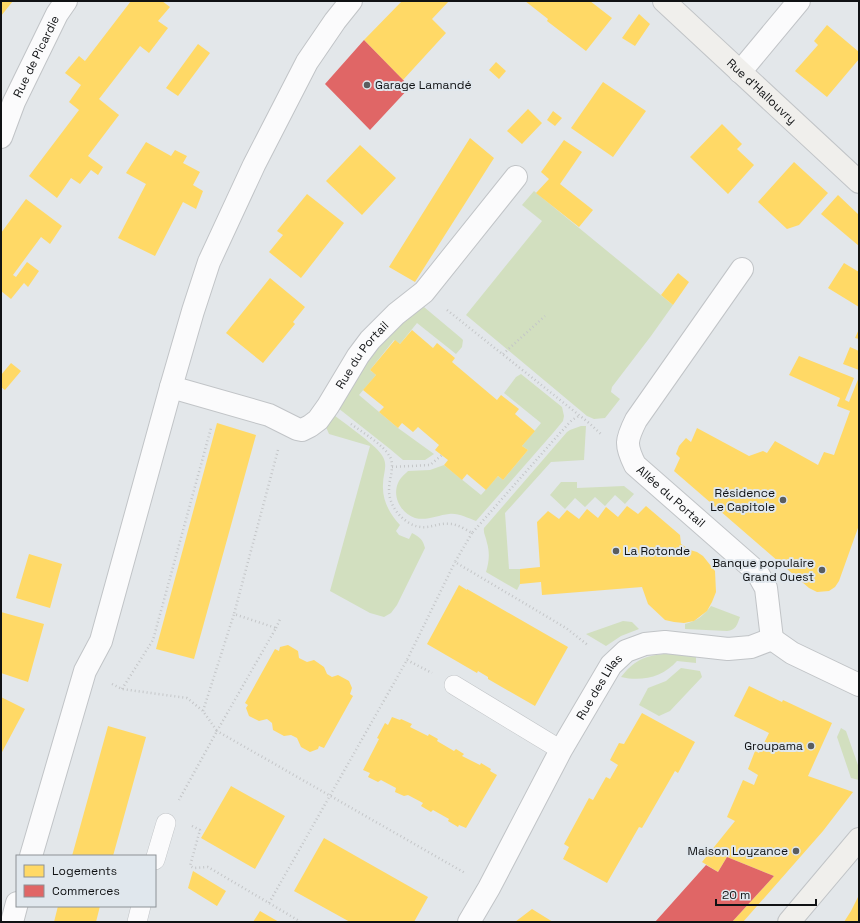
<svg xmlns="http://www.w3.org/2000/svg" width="860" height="923" font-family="'Space Grotesk',sans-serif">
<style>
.green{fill:#d2dfbf}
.homes{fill:#ffd966}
.shops{fill:#e06666}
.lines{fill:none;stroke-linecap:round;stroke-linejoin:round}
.service-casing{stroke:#c1c4c7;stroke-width:20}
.minor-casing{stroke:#c1c4c7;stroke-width:24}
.secondary-casing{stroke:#c1c4c7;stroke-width:24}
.path{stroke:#c4c6c8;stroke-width:2.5;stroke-dasharray:1 3;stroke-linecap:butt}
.service{stroke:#fbfbfc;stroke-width:19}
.minor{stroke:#fbfbfc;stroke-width:22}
.secondary{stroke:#f0efec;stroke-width:22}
.poi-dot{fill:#5a5d5f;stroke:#e0e7ed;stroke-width:1.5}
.labels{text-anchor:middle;stroke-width:4;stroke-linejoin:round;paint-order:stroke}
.street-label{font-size:12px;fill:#101214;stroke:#e0e7ed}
.poi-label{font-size:12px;fill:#101214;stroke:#e0e7ed;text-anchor:end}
</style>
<rect width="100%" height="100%" fill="#e3e7ea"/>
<path class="green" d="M 534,191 L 673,305 L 651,336 L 612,387 L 611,392 L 620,399 L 605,418 L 594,419 L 587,416 L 466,315 L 542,221 L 522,205 Z
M 424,307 L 461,338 L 463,340 L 462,347 L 456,354 L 417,323 L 400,344 L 394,340 L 370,370 L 376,375 L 359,395 L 398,428 L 434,454 L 425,460 L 403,460 L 390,449 L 338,408 C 362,367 382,332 424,307 Z
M 521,374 L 562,407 L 564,416 L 563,421 L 553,433 L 476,521 C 467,518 459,513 449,514 C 438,515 427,521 415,518 C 401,513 392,497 398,483 C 400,478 405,474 408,471 L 430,470 L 444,465 L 481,495 L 498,476 L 503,480 L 528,450 L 522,446 L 541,423 L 504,393 L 516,377 Z
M 334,415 C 344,423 379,447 383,457 C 388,466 383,474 383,484 C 382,500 389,513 400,525 L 396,531 L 399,535 L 409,539 L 412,533 C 420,537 423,540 425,548 L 397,605 L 391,613 L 384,617 L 370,613 L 330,591 L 370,446 L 329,434 L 326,427 Z
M 581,426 L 586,426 L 584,460 L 551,462 L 505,513 L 509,569 L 520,569 L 520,584 L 517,590 L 486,572 C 489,562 490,553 487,543 C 486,537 483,533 484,528 L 567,432 L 570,430 Z
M 561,482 L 577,482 L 577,488 L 624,486 L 634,494 L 625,504 L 615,495 L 605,506 L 595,497 L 585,507 L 575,498 L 565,509 L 550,495 Z
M 711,606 L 740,617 C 737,625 736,630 727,631 L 685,629 L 685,624 C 697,621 703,616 711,606 Z
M 623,621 L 632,622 L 639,629 L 621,636 L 606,646 L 586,634 Z
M 664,654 L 692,655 L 696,657 L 696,663 L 677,661 C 663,677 642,682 621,677 C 634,661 643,656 664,654 Z
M 681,668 L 700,671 L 702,677 L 670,711 L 659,716 L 639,705 L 648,688 L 666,681 Z
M 841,728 L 846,731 L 859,768 L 859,780 L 851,778 L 837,737 Z"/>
<path class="homes" d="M 1,1 L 13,1 L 1,16 Z
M 131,1 L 162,1 L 170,7 L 158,21 L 168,28 L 149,53 L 140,46 L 99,99 L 119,115 L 88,156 L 103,167 L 98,175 L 91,170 L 80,184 L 71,178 L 57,198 L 29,176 L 79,110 L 69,102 L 81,85 L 65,73 L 79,56 L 85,61 Z
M 402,1 L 449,1 L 432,19 L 446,33 L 403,80 L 364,40 Z
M 525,1 L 590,1 L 612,18 L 586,51 L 547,21 L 548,19 Z
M 639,14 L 650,24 L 635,46 L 622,38 Z
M 827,25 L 859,52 L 859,59 L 827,97 L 795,71 L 818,45 L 814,41 Z
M 198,44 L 210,53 L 178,96 L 166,88 Z
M 496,62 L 506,71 L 499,79 L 489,70 Z
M 603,82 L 646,111 L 613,157 L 571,128 Z
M 528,109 L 542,123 L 522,144 L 507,131 Z
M 553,111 L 562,118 L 555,126 L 547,120 Z
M 722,124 L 742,144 L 737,149 L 754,165 L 728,194 L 690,157 Z
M 470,138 L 494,158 L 415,282 L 389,267 Z
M 564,140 L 582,152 L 560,184 L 593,210 L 579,227 L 536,193 L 549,179 L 541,172 Z
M 146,142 L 171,156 L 175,150 L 187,156 L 183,163 L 200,172 L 193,185 L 203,191 L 196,209 L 183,202 L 155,256 L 118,238 L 146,184 L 126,173 Z
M 360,145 L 396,178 L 362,215 L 326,181 Z
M 794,162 L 828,193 L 799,225 L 787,229 L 758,202 Z
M 307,194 L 344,223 L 301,278 L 269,252 L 283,235 L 277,231 Z
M 838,195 L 859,215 L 859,246 L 821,214 Z
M 26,199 L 62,226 L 50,244 L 41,237 L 13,275 L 16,277 L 27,262 L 39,271 L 28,287 L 24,283 L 11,299 L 1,291 L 1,233 Z
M 844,263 L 859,272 L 859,307 L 828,288 Z
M 678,273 L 689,282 L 673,305 L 661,295 Z
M 270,278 L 305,307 L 293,322 L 295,324 L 263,363 L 226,333 Z
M 859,329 L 859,339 L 855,338 Z
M 412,330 L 433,348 L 437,343 L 455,358 L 452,362 L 497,400 L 501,395 L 519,409 L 515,414 L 535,431 L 522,446 L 528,450 L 503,480 L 498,476 L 486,490 L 467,474 L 462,480 L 444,465 L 448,460 L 435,450 L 439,445 L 418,427 L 413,432 L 402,423 L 398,428 L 379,412 L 384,407 L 363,390 L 376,375 L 370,370 L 395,340 L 400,344 Z
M 850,347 L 859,351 L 859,370 L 843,364 Z
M 799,356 L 854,378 L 845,400 L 849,402 L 859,377 L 859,525 L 839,581 L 835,587 L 829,591 L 817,592 L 809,588 L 674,471 L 680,458 L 676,454 L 679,446 L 686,438 L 691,442 L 697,428 L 749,456 L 763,451 L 767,453 L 775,441 L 818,465 L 824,452 L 834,455 L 850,411 L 837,406 L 840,398 L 789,375 Z
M 11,363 L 21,371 L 5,390 L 1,387 L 1,375 Z
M 217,423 L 256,435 L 194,659 L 156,649 Z
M 627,506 L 638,514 L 646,506 L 680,535 L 681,544 L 690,550 L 697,552 L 703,556 L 715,571 L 716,592 L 712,602 L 707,611 L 694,621 L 684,623 L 674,622 L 665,620 L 648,604 L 642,587 L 542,595 L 541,582 L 520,584 L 520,569 L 540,567 L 537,522 L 548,511 L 559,519 L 567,510 L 579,519 L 587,509 L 598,518 L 606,507 L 618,517 Z
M 29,554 L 62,564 L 50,608 L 16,598 Z
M 459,585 L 467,590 L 467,589 L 568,647 L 535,706 L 488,679 L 488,677 L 478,671 L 477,673 L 427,644 Z
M 1,612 L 44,624 L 28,682 L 1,673 Z
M 288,645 L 298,651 L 299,658 L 307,662 L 314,660 L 324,667 L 327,674 L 332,677 L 338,675 L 349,681 L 352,688 L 350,694 L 353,696 L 324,748 L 319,746 L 318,749 L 310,752 L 301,747 L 297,738 L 291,735 L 284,736 L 273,730 L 272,723 L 267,719 L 259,721 L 249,716 L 246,708 L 248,705 L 245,703 L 275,649 L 279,651 L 280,647 Z
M 749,686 L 782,702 L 783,700 L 832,723 L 808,776 L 853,792 L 823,831 L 743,922 L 732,922 L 774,876 L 727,857 L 718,872 L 702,862 L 735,821 L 727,817 L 743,780 L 754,785 L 758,775 L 748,769 L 755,751 L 759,753 L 769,733 L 734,716 Z
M 1,697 L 25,709 L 1,754 Z
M 642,713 L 695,742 L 678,773 L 675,771 L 642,828 L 639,827 L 607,883 L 563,859 L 569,847 L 564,844 L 589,798 L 593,800 L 606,777 L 610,779 L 618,765 L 610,760 L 619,743 L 624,744 Z
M 392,717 L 400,720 L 401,719 L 412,724 L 410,727 L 428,736 L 429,734 L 438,739 L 437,741 L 454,751 L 456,749 L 464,754 L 462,756 L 480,765 L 481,763 L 491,769 L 490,771 L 497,775 L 466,828 L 459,825 L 458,827 L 448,821 L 449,819 L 433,810 L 431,812 L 421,806 L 423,803 L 408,795 L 404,796 L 395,792 L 396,788 L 381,780 L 378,782 L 368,777 L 370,773 L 363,770 L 379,739 L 377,738 L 385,723 L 388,725 Z
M 108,726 L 146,737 L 113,856 L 72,856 Z
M 231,786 L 285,816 L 255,869 L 201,838 Z
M 324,838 L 428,897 L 414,922 L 350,922 L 294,891 Z
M 193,871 L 226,891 L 217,906 L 188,888 Z
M 859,895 L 859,922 L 844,922 L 851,911 Z
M 58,906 L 100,906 L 96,922 L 54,922 Z
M 532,909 L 553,922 L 515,922 Z
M 260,911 L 279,922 L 253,922 Z"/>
<path class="shops" d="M 364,40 L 410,87 L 370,130 L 325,84 Z
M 727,857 L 774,876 L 732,922 L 655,922 L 706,865 L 718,872 Z"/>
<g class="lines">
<g class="service-casing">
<path id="service" d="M 454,685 L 561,750
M 155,860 L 166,823
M 137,922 L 141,906"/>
</g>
<g class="minor-casing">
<g id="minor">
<path d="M 740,72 L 799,1"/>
<path id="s1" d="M 1,137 L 14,102 L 57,14 L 66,1"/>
<path id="s2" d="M 742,269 L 636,420 C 626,440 625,445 635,465 L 757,572 L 766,588 L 772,639"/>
<path id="s3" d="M 171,387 L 269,415 L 297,429 L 302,430 L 310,426 L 318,420 L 328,406 L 358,356 L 370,340 L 396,314 L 424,292 L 516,177"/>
<path d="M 772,639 L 792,653 L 859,685"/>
<path d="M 31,856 L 85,671 L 101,641 L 171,387 L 193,311 L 209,262 L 254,165 L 307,62 L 335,21 L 351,1"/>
<path d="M 12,922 L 17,903"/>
<path id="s4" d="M 469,922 L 489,888 L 561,750 L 611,665 L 626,651 L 645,644 L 665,642 L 728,649 L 751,647 L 772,639"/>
</g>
</g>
<g class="secondary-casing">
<g id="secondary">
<path id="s5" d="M 664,1 L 859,182"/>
<path d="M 789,922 L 859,839"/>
</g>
</g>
<path class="path" d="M 447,310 L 589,423 L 601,434
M 503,354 L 545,316
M 351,424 C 362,432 384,445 390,457 C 393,462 392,470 391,475 C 390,480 389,485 389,490 C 389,504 399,518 411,524 C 427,532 436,522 450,524 C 458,524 466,530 472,533 L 560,433 L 572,420 L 579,416
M 278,450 L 234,614 L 276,628 L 217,731 L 465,873
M 392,467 L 430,465 L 442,455
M 472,533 L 455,562 L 566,628 L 589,646
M 276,628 L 281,617
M 407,660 L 432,673
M 112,684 L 122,689 L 187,698 L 203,711 L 217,731 L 179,800
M 122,689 L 153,640 L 211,428
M 203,711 L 234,614
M 192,826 L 200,830 L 190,866 L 194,868 L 208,867 L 301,922
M 269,903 L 407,660 L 455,562"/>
<use href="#service" class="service"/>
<use href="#minor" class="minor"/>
<use href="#secondary" class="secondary"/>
</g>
<g class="poi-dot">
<circle cx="367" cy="85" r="4"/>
<circle cx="783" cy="500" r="4"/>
<circle cx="616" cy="551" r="4"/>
<circle cx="822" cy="570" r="4"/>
<circle cx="811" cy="746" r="4"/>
<circle cx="796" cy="851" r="4"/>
</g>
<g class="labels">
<g class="street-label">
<text dy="4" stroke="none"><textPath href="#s1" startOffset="88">Rue de Picardie</textPath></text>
<text dy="4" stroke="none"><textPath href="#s5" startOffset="133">Rue d'Hallouvry</textPath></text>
<text dy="4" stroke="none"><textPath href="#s3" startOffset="236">Rue du Portail</textPath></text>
<text dy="4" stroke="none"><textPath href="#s2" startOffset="280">Allée du Portail</textPath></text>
<text dy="4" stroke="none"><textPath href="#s4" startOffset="269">Rue des Lilas</textPath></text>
</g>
<g class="poi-label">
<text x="375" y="89" text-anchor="start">Garage Lamandé</text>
<text x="775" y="497">Résidence<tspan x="775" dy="14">Le Capitole</tspan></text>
<text x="624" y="555" text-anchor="start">La Rotonde</text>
<text x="814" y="567">Banque populaire<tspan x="814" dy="14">Grand Ouest</tspan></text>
<text x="803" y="750">Groupama</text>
<text x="788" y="855">Maison Loyzance</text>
</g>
</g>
<rect width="860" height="923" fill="none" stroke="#101214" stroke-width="4"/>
<rect x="16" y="855" width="140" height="52" fill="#e0e7ed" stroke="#8d9296"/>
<rect x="24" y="865" width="20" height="12" fill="#ffd966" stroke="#8d9296"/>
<text x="52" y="875" font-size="12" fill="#101214">Logements</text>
<rect x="24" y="885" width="20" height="12" fill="#e06666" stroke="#8d9296"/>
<text x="52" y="895" font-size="12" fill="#101214">Commerces</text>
<path d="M716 899v6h100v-6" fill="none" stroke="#101214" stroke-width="2"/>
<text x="722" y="899" font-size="12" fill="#101214" stroke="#e0e7ed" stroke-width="3" paint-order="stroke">20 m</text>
</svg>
